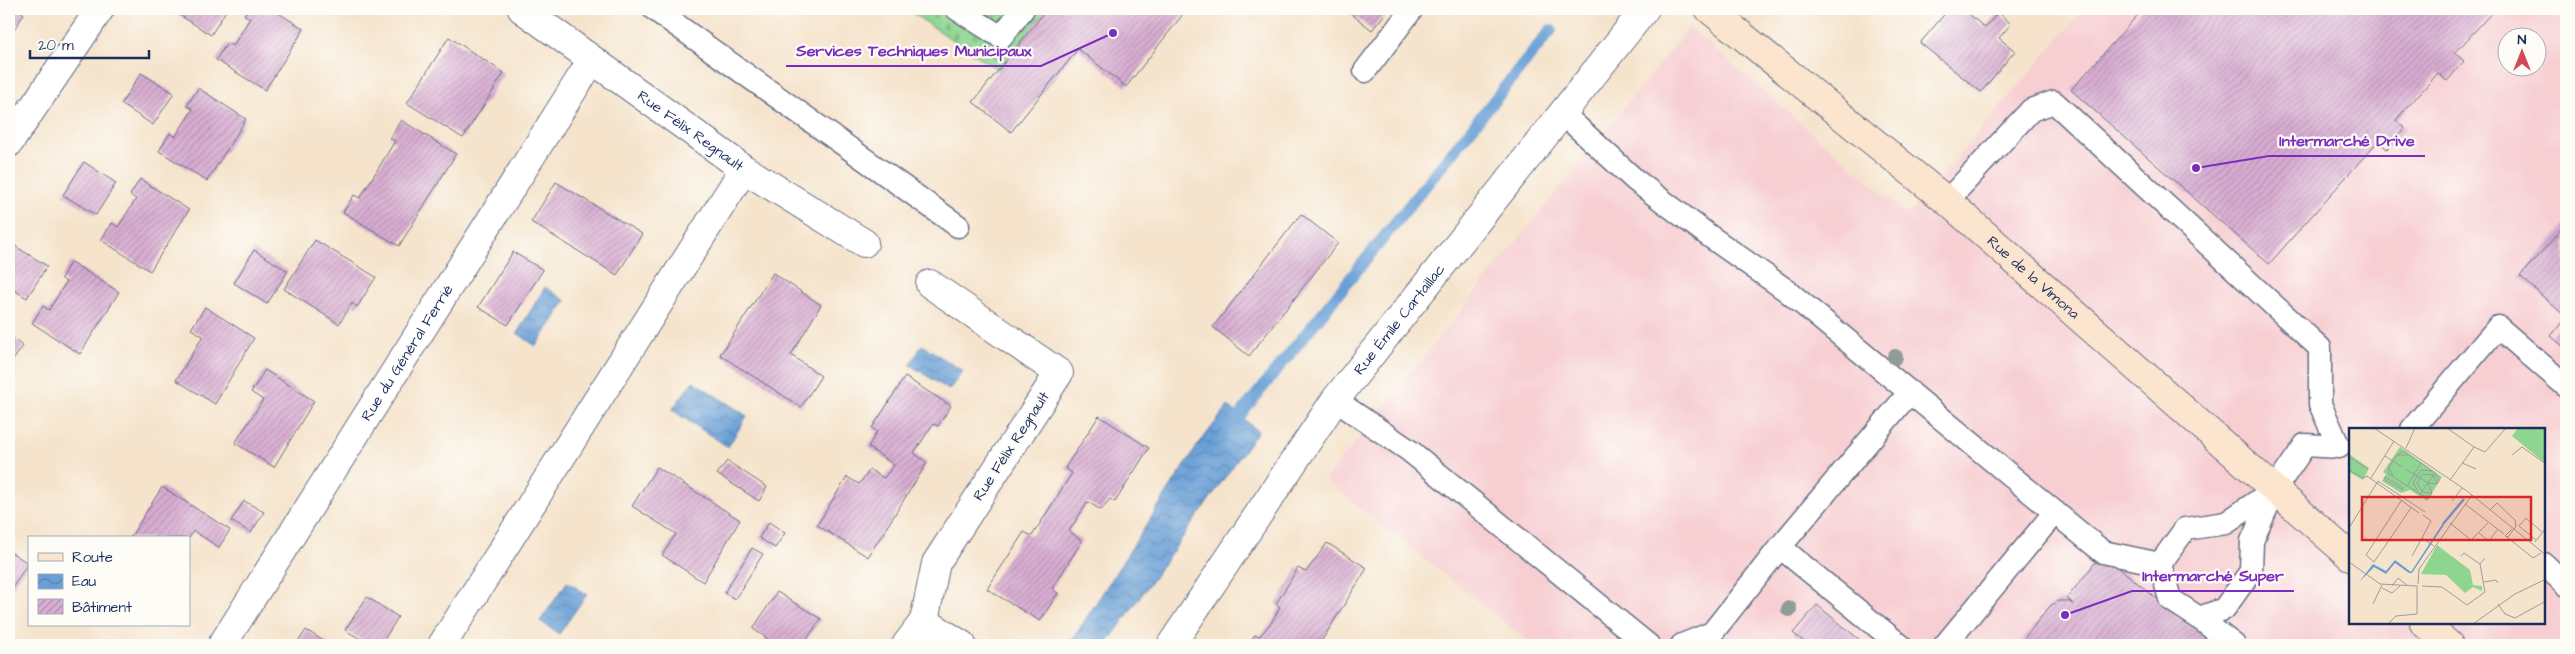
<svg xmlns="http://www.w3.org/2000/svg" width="2575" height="654" font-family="'Architects Daughter',sans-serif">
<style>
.built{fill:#f7cfd3;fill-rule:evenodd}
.cemetery{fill:url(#cemetery-stones);stroke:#548276}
.water{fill:url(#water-waves);stroke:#42679a}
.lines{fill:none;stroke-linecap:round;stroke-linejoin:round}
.stream{stroke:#689fd6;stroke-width:12}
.building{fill:url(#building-hatch)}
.lane-casing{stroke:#676e84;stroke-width:25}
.street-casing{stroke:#676e84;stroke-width:30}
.secondary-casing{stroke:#676e84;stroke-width:30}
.lane{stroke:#fff;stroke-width:22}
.street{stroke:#fff;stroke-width:28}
.secondary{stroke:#fce5cf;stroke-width:28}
.tree{fill:#909c97}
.labels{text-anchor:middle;stroke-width:4.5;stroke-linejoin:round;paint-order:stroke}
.street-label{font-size:15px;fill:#1b2f5e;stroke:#fdfcf7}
.inset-river{fill:none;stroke:#689fd6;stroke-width:2.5}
.inset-road{fill:none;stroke:#9e9b9f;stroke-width:1}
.view{fill:#d62828;fill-opacity:0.15;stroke:#d62828;stroke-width:2.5}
.inset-edge{fill:none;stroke:#1b2f5e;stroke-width:2.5}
.leader{fill:none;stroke:#7b2cbf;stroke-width:2}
.callout-dot{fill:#7b2cbf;stroke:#fdfcf7;stroke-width:2}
.callout-label{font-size:16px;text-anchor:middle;font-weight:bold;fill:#7b2cbf;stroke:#fdfcf7;stroke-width:4.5;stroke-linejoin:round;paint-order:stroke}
</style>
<defs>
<pattern id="cemetery-stones" width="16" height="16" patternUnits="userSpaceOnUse" patternTransform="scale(1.25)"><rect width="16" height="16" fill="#8ed58f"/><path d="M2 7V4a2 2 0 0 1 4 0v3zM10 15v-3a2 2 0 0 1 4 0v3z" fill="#7ab77e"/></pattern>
<pattern id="water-waves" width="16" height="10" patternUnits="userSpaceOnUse" patternTransform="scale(1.25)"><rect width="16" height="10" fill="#689fd6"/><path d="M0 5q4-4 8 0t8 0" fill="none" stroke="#5582b1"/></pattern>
<pattern id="building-hatch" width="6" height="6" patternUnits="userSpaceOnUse" patternTransform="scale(1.25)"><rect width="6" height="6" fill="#d9add2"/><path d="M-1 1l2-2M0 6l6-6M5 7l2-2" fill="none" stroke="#af8dae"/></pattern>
</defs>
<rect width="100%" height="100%" fill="#fdfcf7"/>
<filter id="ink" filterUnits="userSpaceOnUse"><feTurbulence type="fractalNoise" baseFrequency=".02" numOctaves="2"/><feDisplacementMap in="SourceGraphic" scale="10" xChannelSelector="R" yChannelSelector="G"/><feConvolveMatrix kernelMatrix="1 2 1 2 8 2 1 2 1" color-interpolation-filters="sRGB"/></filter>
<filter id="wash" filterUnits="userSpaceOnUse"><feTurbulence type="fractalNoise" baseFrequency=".0096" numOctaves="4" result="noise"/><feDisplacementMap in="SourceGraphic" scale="20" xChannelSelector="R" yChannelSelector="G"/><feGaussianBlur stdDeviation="1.12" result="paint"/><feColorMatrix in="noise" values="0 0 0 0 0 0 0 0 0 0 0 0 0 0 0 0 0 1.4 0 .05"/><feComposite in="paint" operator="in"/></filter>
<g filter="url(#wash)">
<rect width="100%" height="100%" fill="#f5e3cb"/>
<path class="built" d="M 2084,9 L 2566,9 L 2566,645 L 1533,645 L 1325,480 L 1689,27 L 1908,215 ZM 2508,38 L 2538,38 L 2538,68 L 2508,68 ZM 2350,429 L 2544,429 L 2544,623 L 2350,623 Z"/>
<path class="cemetery" d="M 906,9 L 1047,9 L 998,70 Z"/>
<path class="water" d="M 545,287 L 566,301 L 536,346 L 517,333 Z
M 922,345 L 963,371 L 949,390 L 910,365 Z
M 693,381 L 747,416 L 728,447 L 672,410 Z
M 1228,406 L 1258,431 L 1106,645 L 1069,645 L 1198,445 Z
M 567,582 L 587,594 L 559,634 L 540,621 Z"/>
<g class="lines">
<path class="stream" d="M 1229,429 L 1551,30"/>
</g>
<g id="blocks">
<path class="building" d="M 9,9 L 19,9 L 18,10 L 24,14 L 9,38 Z
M 182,9 L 227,9 L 211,35 L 178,14 Z
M 248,9 L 272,9 L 304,29 L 265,90 L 216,60 L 227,43 L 233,46 L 250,18 L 244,15 Z
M 1047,9 L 1187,9 L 1126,87 L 1078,49 L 1011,132 L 973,102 Z
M 1345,9 L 1389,9 L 1372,30 Z
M 1949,9 L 1974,9 L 1969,14 L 1985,28 L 1998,12 L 2011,24 L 1999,38 L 2015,51 L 1981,92 L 1920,43 Z
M 2143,9 L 2495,9 L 2455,53 L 2464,61 L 2447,81 L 2438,73 L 2396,120 L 2405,128 L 2387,149 L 2378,141 L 2269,264 L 2071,90 Z
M 449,37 L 504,73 L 463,138 L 407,103 Z
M 141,73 L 174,93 L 153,125 L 121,104 Z
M 198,88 L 246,119 L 207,181 L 159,151 L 170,133 L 175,137 L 193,109 L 187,106 Z
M 401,120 L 456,154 L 399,246 L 343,212 L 354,195 L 360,198 L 395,141 L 390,138 Z
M 84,162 L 116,183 L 96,215 L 63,195 Z
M 140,179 L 189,210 L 150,271 L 101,240 L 112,223 L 118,227 L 136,199 L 130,195 Z
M 556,182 L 642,234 L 617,275 L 531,222 Z
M 1301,214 L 1338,243 L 1249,356 L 1213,327 Z
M 2566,224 L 2566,317 L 2520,276 Z
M 315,240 L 376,277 L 357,307 L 352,303 L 339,324 L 284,289 Z
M 15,246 L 47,266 L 27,298 L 9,287 L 9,255 Z
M 254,250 L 288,271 L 267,304 L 234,283 Z
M 513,252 L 543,270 L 508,325 L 478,307 Z
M 71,262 L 119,292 L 80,354 L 32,323 L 43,306 L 49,310 L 66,282 L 61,278 Z
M 773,273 L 821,305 L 791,355 L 821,376 L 801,407 L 720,355 Z
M 205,307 L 254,338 L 215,404 L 176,380 L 203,336 L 191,329 Z
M 2566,317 L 2566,349 L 2551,336 Z
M 9,336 L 23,346 L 9,366 Z
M 265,370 L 314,401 L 274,467 L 235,443 L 263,400 L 251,392 Z
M 905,377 L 951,406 L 938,426 L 933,424 L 914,453 L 927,463 L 868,557 L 817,525 L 847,477 L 859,484 L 870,470 L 884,478 L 894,465 L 868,447 L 877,432 L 872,428 Z
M 1099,416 L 1149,448 L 1115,502 L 1110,499 L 1101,510 L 1088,502 L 1069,531 L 1082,541 L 1052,589 L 1058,593 L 1040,621 L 987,589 L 1024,532 L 1032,536 L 1072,473 L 1065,468 Z
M 727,461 L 767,487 L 759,501 L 717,474 Z
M 657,467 L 740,520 L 703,582 L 662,555 L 676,534 L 632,506 Z
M 162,487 L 230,530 L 219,547 L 193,531 L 189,538 L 130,538 Z
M 244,501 L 264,512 L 251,533 L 231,521 Z
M 769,522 L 785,533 L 775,548 L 759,538 Z
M 1327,543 L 1367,568 L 1319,645 L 1248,645 L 1255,635 L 1260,636 L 1271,623 L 1280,607 L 1276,604 L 1298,568 L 1306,572 Z
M 752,548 L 763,554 L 735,599 L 724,593 Z
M 9,551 L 28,563 L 9,593 Z
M 2102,554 L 2190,626 L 2215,645 L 2019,645 L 2050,606 L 2058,601 L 2067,601 L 2073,604 L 2067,598 Z
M 777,592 L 821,619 L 803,645 L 762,645 L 767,638 L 753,629 Z
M 367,597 L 398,617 L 381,645 L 371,645 L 345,630 Z
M 1817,605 L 1866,645 L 1808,645 L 1793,633 Z
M 306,630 L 330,645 L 296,645 Z"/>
</g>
</g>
<g filter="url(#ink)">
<use href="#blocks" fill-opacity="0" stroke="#676e84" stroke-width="1"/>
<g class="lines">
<g class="lane-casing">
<path id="lane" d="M 654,9 L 958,226
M 957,9 L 1001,37 L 1023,9
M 1365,71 L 1412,9
M 1561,112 L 1635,180 L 1708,235 L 1786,290 L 2103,552 L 2160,564
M 1947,201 L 2031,110 L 2054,102 L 2320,348 L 2320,404 L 2339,447 L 2305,445 L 2275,489 L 2252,541 L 2251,571 L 2224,609 L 2199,618 L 2170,599 L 2160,564 L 2185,529 L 2226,523 L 2275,489
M 1335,400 L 1410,451 L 1648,645
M 2412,429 L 2498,327 L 2566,386
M 1780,547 L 1900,645
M 2544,564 L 2566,585
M 2199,618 L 2234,645
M 1682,645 L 1712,633 L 1780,547 L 1910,392
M 1945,645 L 2055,512"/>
</g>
<g class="street-casing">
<g id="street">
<path id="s1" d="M 522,9 L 744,169 L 864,243"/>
<path d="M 9,143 L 100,9"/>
<path d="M 930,284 L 1059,373 L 936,563 L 924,621 L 962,645"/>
<path id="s2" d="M 222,645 L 592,60"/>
<path d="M 442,645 L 744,169"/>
<path d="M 906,645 L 924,621"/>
<path id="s3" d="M 1171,645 L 1335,400 L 1645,9"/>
</g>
</g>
<g class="secondary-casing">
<g id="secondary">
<path id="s4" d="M 1709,9 L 1947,201 L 2350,556"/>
<path d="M 2424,623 L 2449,645"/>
</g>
</g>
<use href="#lane" class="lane"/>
<use href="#street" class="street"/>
<use href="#secondary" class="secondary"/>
</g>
<g class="tree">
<circle cx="1895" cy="357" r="8"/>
<circle cx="1789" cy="609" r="8"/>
</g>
</g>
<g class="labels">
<g class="street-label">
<text dy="5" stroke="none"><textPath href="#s1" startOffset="208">Rue Félix Regnault</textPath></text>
<text dy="5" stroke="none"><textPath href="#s4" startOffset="421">Rue de la Vimona</textPath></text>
<text dy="5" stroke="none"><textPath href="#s3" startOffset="398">Rue Émile Cartaillac</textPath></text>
<text dy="5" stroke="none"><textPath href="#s2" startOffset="346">Rue du Général Ferrié</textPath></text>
<text transform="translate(1011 446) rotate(-57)" y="5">Rue Félix Regnault</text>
</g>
</g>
<g transform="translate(2349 428)">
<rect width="196" height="196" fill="#f5e3cb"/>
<path d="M 51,19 L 93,49 L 78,73 L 61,62 L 52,65 L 33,53 L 37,46 L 34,44 ZM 0,26 L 20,40 L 14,52 L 0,44 Z" fill="#8ed58f"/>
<path d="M 169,0 L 196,0 L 196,35 L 163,8 ZM 88,117 L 121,142 L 124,157 L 133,158 L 133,163 L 124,159 L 116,165 L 97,147 L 72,146 Z" fill="#8ed58f"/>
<path d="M 94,95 L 95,97 L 63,145 L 60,145 L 46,135 L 37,146 L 25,139 L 10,154 L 24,136 L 37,143 L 46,132 L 62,144 Z" fill="#689fd6"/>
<path class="inset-river" d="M 94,96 L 115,71"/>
<path class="inset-road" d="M 25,0 L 118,63 L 197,127M 98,0 L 125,19M 57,20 L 66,0M 163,27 L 173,19 L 197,36M 36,28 L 53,39M 0,29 L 19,41M 113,35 L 127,41M 40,39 L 39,45 L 58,58 L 72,35 L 54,23 L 48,27M 56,41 L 79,55 L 88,56 L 90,52 L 86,45M 0,42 L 14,50 L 19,48M 18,48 L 70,85M 44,48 L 40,39 L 48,27 L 59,27M 36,49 L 53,59 L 54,62 L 36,52 ZM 22,50 L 45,13M 101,52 L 125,19 L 136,24 L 157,0M 59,58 L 79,71 L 83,65 L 79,55M 69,63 L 64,55 L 72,42 L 83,43M 83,65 L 73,64 L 68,55 L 74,46 L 84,47 L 88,55M 71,66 L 86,45 L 72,35M 52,73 L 17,127 L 25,134 L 62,80M 103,73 L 113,60M 116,76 L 155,106M 141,82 L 148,75 L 166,92 L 167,98 L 159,109 L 156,108 L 163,101M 74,87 L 82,93 L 73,110 L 85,118M 101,95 L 122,112 L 139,95M 0,100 L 29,53 L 76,84M 130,105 L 140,113 L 148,102M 158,109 L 184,130 L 192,125M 187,112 L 170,98 L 177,90 L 193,104M 186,114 L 197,100M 63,128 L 73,110M 112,128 L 115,125 L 131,136M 0,134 L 31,156 L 67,158M 135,154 L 147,152 L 149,155M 69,156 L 70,141 L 123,67M 43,158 L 49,150 L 59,158M 73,158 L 93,159 L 118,177 L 136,164 L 131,136 L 136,130M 33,160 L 43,165 L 51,158M 24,176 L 33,157M 149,176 L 156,186 L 166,190 L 197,173M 39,196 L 47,188 L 68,186 L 68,157M 124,196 L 166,166 L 197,151"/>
<path class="view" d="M 13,69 L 182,69 L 182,112 L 13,112 Z"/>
<rect width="196" height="196" class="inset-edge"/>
</g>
<path class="leader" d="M1113 33L1041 66H786M2196 168L2269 156H2425M2065 615L2132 591H2294"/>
<g class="callout-dot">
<circle cx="1113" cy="33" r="5"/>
<circle cx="2196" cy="168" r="5"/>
<circle cx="2065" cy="615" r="5"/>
</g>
<g class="callout-label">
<text x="914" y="56">Services Techniques Municipaux</text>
<text x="2347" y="146">Intermarché Drive</text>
<text x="2213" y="581">Intermarché Super</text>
</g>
<rect width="2575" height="654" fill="none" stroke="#fdfcf7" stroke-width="30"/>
<rect x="28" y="536" width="162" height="90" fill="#fdfcf7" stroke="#a3aaba"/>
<rect x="38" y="553" width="25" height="8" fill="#fce5cf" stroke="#a3aaba"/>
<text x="72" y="562" font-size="15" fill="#1b2f5e">Route</text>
<rect x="38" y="574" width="25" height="15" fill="url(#water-waves)" stroke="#a3aaba"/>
<text x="72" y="586" font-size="15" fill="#1b2f5e">Eau</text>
<rect x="38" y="599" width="25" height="15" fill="url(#building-hatch)" stroke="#a3aaba"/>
<text x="72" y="612" font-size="15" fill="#1b2f5e">Bâtiment</text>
<g transform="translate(2522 52)"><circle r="24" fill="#fdfcf7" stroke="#a3aaba"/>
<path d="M0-4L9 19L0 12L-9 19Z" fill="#d1495b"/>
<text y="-8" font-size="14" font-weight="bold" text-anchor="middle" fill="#1b2f5e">N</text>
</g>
<path d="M30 50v8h119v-8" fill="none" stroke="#1b2f5e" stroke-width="2.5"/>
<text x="38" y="50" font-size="15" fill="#1b2f5e" stroke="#fdfcf7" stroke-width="4" paint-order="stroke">20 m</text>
</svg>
